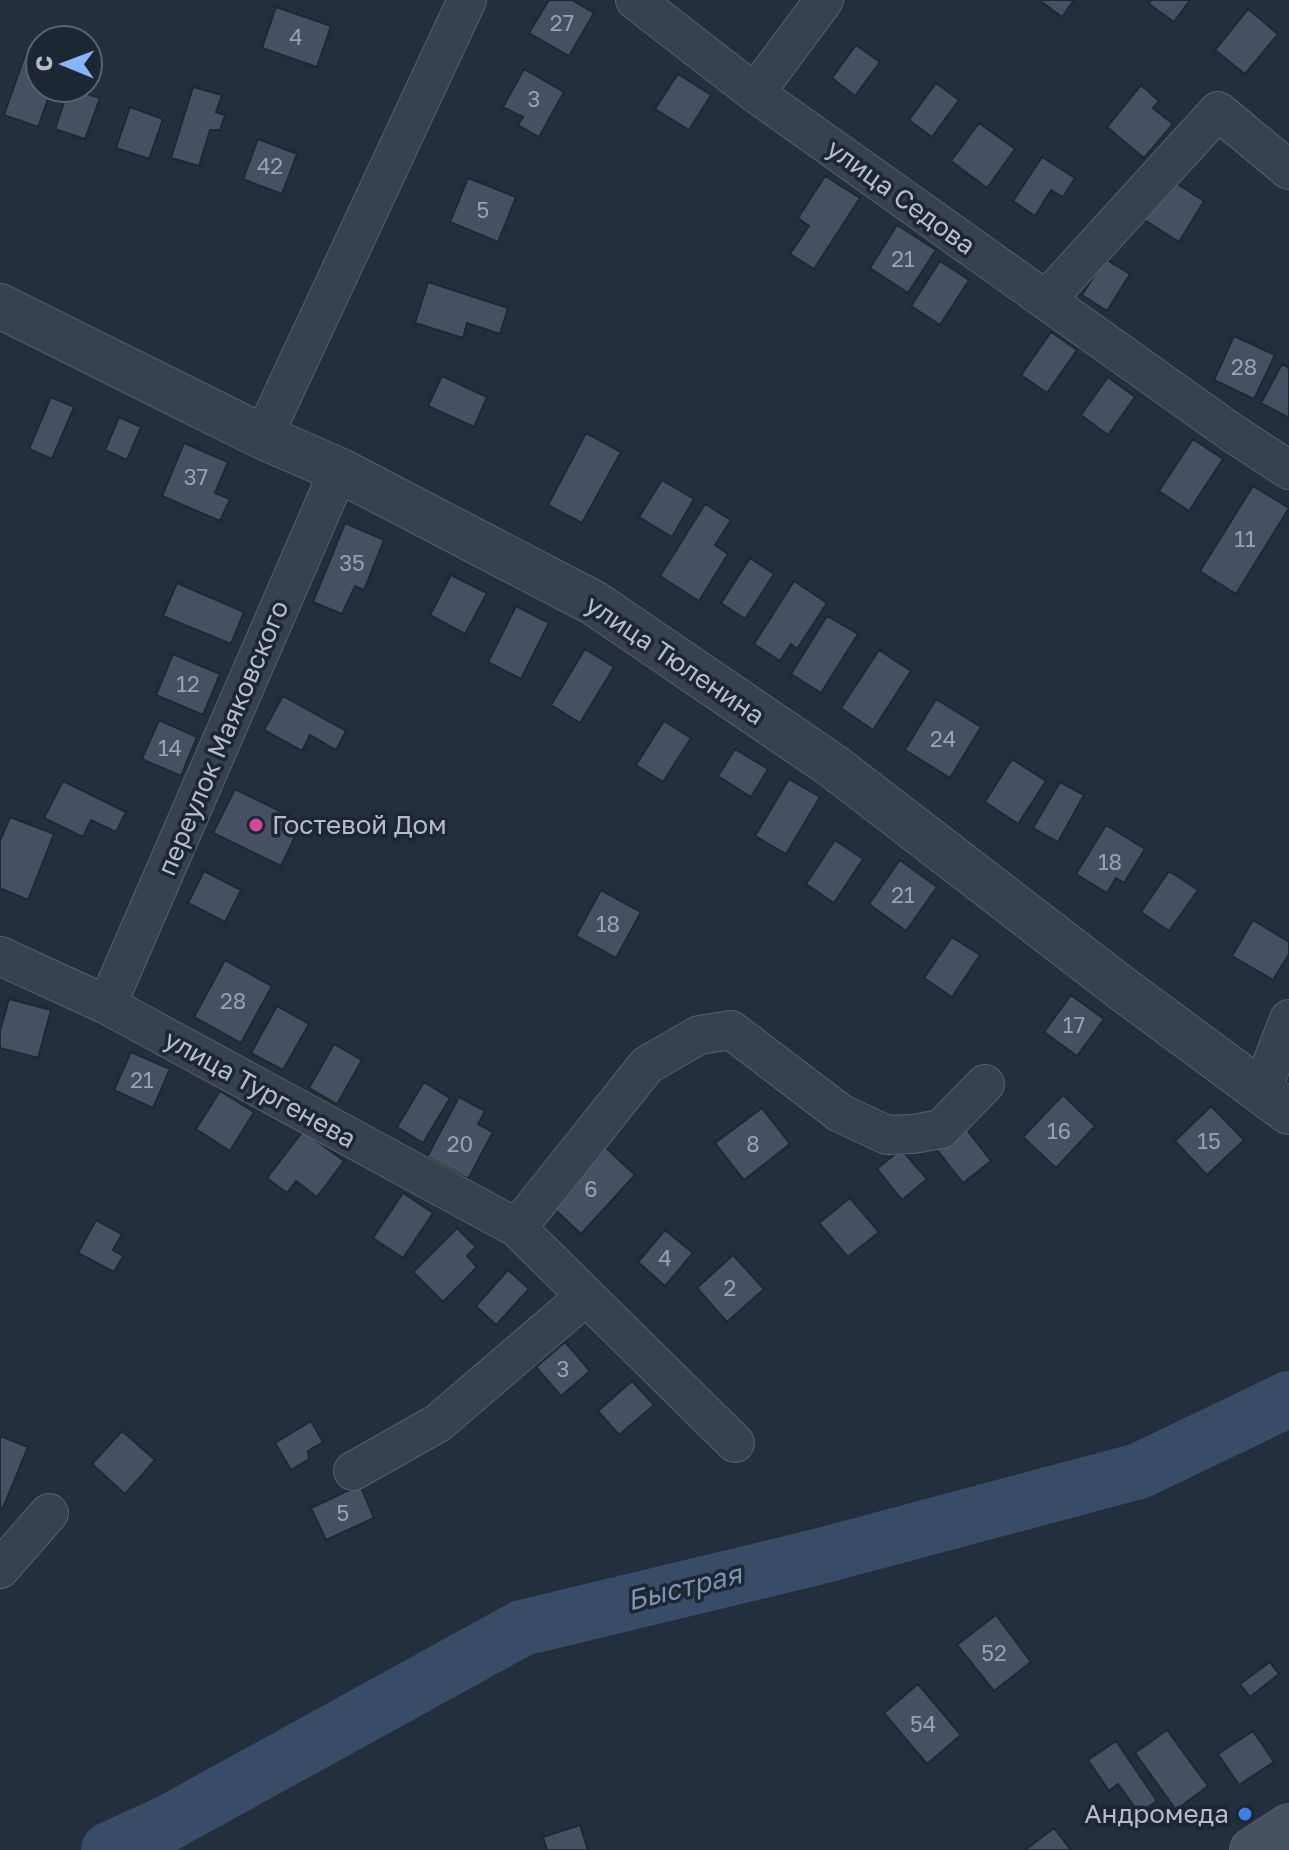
<svg xmlns="http://www.w3.org/2000/svg" width="1289" height="1850" font-family="'Golos Text',sans-serif">
<style>
.lines{fill:none;stroke-linecap:round;stroke-linejoin:round}
.river{stroke:#394c67;stroke-width:56}
.building{fill:#455162;stroke:#1f2835;stroke-width:2}
.minor-casing{stroke:#565f6c;stroke-width:40}
.tertiary-casing{stroke:#565f6c;stroke-width:46}
.secondary-casing{stroke:#565f6c;stroke-width:46}
.minor{stroke:#38414e;stroke-width:38}
.tertiary{stroke:#38414e;stroke-width:44}
.secondary{stroke:#465061;stroke-width:44}
.hotel-dot{fill:#d1479c;stroke:#1d2633;stroke-width:3}
.shop-dot{fill:#3f7fe0;stroke:#1d2633;stroke-width:3}
.labels{text-anchor:middle;stroke-width:7;stroke-linejoin:round;paint-order:stroke}
.number-label{font-size:22px;fill:#98a1af}
.street-label{font-size:26px;fill:#b4bcc9;stroke:#1d2633}
.poi-label{font-size:26px;fill:#b4bcc9;stroke:#1d2633;text-anchor:start}
.water-label{font-size:28px;font-style:italic;fill:#7c92b1;stroke:#1d2633}
</style>
<rect width="100%" height="100%" fill="#242f3e"/>
<g class="lines">
<path class="river" d="M 109,1850 L 168,1823 L 522,1628 L 817,1557 L 1139,1471 L 1289,1399"/>
</g>
<path class="building" d="M 549,0 L 572,0 L 594,13 L 569,56 L 529,33 Z
M 1039,0 L 1074,0 L 1062,17 Z
M 1151,0 L 1190,0 L 1174,22 L 1149,4 Z
M 276,7 L 331,26 L 317,67 L 262,48 Z
M 1248,9 L 1278,34 L 1245,74 L 1215,50 Z
M 856,45 L 880,62 L 855,96 L 832,78 Z
M 25,55 L 40,61 L 40,88 L 52,88 L 38,127 L 4,115 Z
M 524,69 L 564,92 L 539,137 L 518,125 L 523,117 L 503,107 Z
M 678,74 L 711,95 L 689,130 L 655,109 Z
M 936,83 L 959,100 L 932,137 L 909,120 Z
M 1141,85 L 1159,101 L 1153,108 L 1173,124 L 1144,158 L 1107,127 Z
M 193,87 L 222,95 L 216,112 L 225,115 L 220,130 L 210,130 L 199,166 L 171,158 Z
M 69,88 L 100,98 L 85,139 L 55,129 Z
M 130,107 L 163,119 L 149,159 L 116,148 Z
M 979,123 L 1015,149 L 987,188 L 951,161 Z
M 258,139 L 297,154 L 282,194 L 243,179 Z
M 1042,157 L 1075,178 L 1063,197 L 1051,190 L 1035,216 L 1013,201 Z
M 825,176 L 860,198 L 814,269 L 790,254 L 809,226 L 798,218 Z
M 468,178 L 516,197 L 498,242 L 450,222 Z
M 1168,178 L 1204,201 L 1179,242 L 1143,219 Z
M 897,225 L 936,250 L 908,293 L 870,268 Z
M 1105,259 L 1130,274 L 1107,311 L 1082,295 Z
M 940,261 L 969,280 L 940,325 L 911,306 Z
M 428,282 L 508,308 L 500,334 L 467,323 L 463,338 L 415,323 Z
M 1051,332 L 1077,350 L 1047,393 L 1021,375 Z
M 1234,336 L 1275,355 L 1254,399 L 1214,380 Z
M 1282,364 L 1289,368 L 1289,418 L 1261,403 Z
M 442,376 L 487,397 L 474,427 L 428,406 Z
M 1108,377 L 1135,397 L 1108,435 L 1081,415 Z
M 51,397 L 74,407 L 52,459 L 29,449 Z
M 119,417 L 141,427 L 127,460 L 105,450 Z
M 586,433 L 621,452 L 582,523 L 548,505 Z
M 1193,439 L 1223,459 L 1189,511 L 1159,491 Z
M 184,443 L 228,462 L 215,493 L 230,499 L 220,521 L 162,496 Z
M 662,480 L 694,499 L 672,537 L 639,517 Z
M 1253,486 L 1289,508 L 1236,594 L 1200,571 Z
M 705,504 L 731,520 L 715,545 L 728,554 L 699,601 L 660,576 Z
M 345,523 L 384,540 L 364,590 L 355,586 L 342,614 L 313,602 Z
M 750,558 L 774,574 L 745,619 L 721,603 Z
M 451,575 L 487,593 L 465,634 L 430,615 Z
M 794,581 L 827,603 L 797,649 L 791,644 L 780,661 L 754,644 Z
M 177,583 L 244,612 L 231,644 L 163,616 Z
M 516,606 L 549,623 L 521,679 L 488,662 Z
M 827,616 L 858,634 L 821,693 L 791,674 Z
M 585,649 L 614,667 L 580,723 L 551,705 Z
M 879,650 L 911,671 L 873,730 L 841,708 Z
M 173,654 L 220,674 L 203,715 L 156,695 Z
M 283,696 L 346,731 L 336,750 L 310,735 L 302,751 L 264,730 Z
M 936,699 L 981,727 L 950,778 L 905,750 Z
M 159,720 L 197,737 L 181,776 L 142,759 Z
M 664,721 L 691,738 L 663,782 L 636,765 Z
M 735,749 L 768,769 L 751,797 L 718,776 Z
M 1012,759 L 1046,781 L 1018,824 L 985,802 Z
M 789,779 L 820,797 L 786,854 L 755,836 Z
M 63,781 L 126,812 L 116,832 L 91,820 L 83,837 L 44,818 Z
M 1060,782 L 1084,795 L 1058,842 L 1033,828 Z
M 235,789 L 302,822 L 281,866 L 213,833 Z
M 10,817 L 54,834 L 28,900 L 0,888 L 0,841 Z
M 1106,825 L 1145,849 L 1124,883 L 1116,878 L 1107,893 L 1076,874 Z
M 835,840 L 863,859 L 834,903 L 806,884 Z
M 900,860 L 937,887 L 906,931 L 869,904 Z
M 204,871 L 241,890 L 225,922 L 188,903 Z
M 1169,871 L 1198,890 L 1169,931 L 1141,912 Z
M 601,890 L 641,912 L 616,958 L 576,936 Z
M 1253,920 L 1289,942 L 1289,954 L 1273,980 L 1232,956 Z
M 952,937 L 980,955 L 952,997 L 924,978 Z
M 225,960 L 272,986 L 241,1043 L 194,1017 Z
M 1071,995 L 1104,1019 L 1077,1056 L 1044,1032 Z
M 9,999 L 51,1010 L 38,1058 L 0,1048 L 0,1031 Z
M 277,1006 L 309,1024 L 283,1070 L 251,1053 Z
M 334,1044 L 362,1060 L 337,1104 L 309,1088 Z
M 131,1052 L 170,1069 L 153,1108 L 114,1090 Z
M 424,1082 L 450,1098 L 423,1143 L 397,1127 Z
M 220,1091 L 254,1112 L 230,1151 L 196,1129 Z
M 1063,1095 L 1095,1126 L 1056,1168 L 1023,1137 Z
M 459,1097 L 485,1111 L 478,1124 L 493,1132 L 468,1179 L 427,1157 Z
M 1211,1106 L 1244,1140 L 1207,1175 L 1175,1141 Z
M 762,1108 L 790,1144 L 744,1180 L 715,1143 Z
M 961,1122 L 991,1161 L 963,1183 L 933,1145 Z
M 303,1131 L 344,1161 L 317,1197 L 296,1181 L 287,1193 L 267,1178 Z
M 602,1144 L 635,1175 L 581,1234 L 548,1203 Z
M 901,1149 L 927,1179 L 902,1200 L 877,1169 Z
M 403,1193 L 433,1213 L 403,1258 L 373,1238 Z
M 850,1198 L 879,1232 L 848,1257 L 819,1223 Z
M 96,1220 L 122,1234 L 113,1250 L 123,1256 L 114,1272 L 78,1253 Z
M 457,1228 L 476,1247 L 467,1256 L 477,1267 L 443,1302 L 413,1272 Z
M 665,1230 L 693,1253 L 665,1286 L 638,1262 Z
M 733,1255 L 764,1289 L 727,1322 L 697,1288 Z
M 508,1270 L 529,1289 L 496,1325 L 476,1306 Z
M 565,1342 L 590,1371 L 561,1396 L 536,1367 Z
M 632,1381 L 654,1405 L 619,1435 L 598,1411 Z
M 311,1421 L 323,1442 L 308,1451 L 309,1459 L 291,1470 L 275,1443 Z
M 122,1431 L 155,1460 L 125,1494 L 92,1464 Z
M 0,1436 L 28,1447 L 3,1508 L 0,1507 Z
M 360,1485 L 374,1518 L 326,1540 L 311,1508 Z
M 996,1615 L 1031,1662 L 994,1691 L 957,1645 Z
M 1270,1662 L 1279,1674 L 1250,1697 L 1240,1684 Z
M 918,1684 L 961,1735 L 927,1764 L 884,1713 Z
M 1167,1730 L 1208,1786 L 1176,1810 L 1135,1753 Z
M 1253,1731 L 1274,1762 L 1239,1785 L 1218,1754 Z
M 1116,1741 L 1157,1801 L 1139,1813 L 1118,1784 L 1109,1791 L 1088,1760 Z
M 580,1825 L 588,1850 L 547,1850 L 543,1837 Z
M 1054,1828 L 1071,1850 L 1025,1850 Z"/>
<g class="lines">
<g class="minor-casing">
<path id="minor" d="M 635,0 L 755,93 L 1231,432 L 1289,470
M 755,93 L 824,0
M 1046,300 L 1218,111 L 1289,170
M 263,437 L 467,0
M 0,956 L 107,1005 L 517,1228 L 735,1443
M 107,1005 L 339,470
M 1261,1092 L 1289,1019
M 517,1228 L 647,1065 L 699,1035 L 731,1030 L 840,1113 L 887,1135 L 913,1134 L 941,1129 L 985,1084
M 353,1471 L 438,1423 L 586,1296
M 0,1569 L 49,1513"/>
</g>
<g class="tertiary-casing">
<path id="tertiary" d="M 0,306 L 263,437 L 339,470 L 594,603 L 833,766 L 1120,987 L 1289,1112"/>
</g>
<g class="secondary-casing">
<path id="secondary" d="M 1252,1850 L 1289,1826"/>
</g>
<use href="#minor" class="minor"/>
<use href="#tertiary" class="tertiary"/>
<use href="#secondary" class="secondary"/>
</g>
<circle class="hotel-dot" cx="256" cy="825" r="8"/>
<circle class="shop-dot" cx="1245" cy="1814" r="8"/>
<g class="labels">
<g class="number-label">
<text x="562" y="31">27</text>
<text x="296" y="45">4</text>
<text x="534" y="107">3</text>
<text x="270" y="174">42</text>
<text x="483" y="218">5</text>
<text x="903" y="267">21</text>
<text x="1244" y="375">28</text>
<text x="196" y="485">37</text>
<text x="1245" y="547">11</text>
<text x="352" y="571">35</text>
<text x="188" y="692">12</text>
<text x="943" y="747">24</text>
<text x="170" y="756">14</text>
<text x="1110" y="870">18</text>
<text x="903" y="903">21</text>
<text x="608" y="932">18</text>
<text x="233" y="1009">28</text>
<text x="1074" y="1033">17</text>
<text x="142" y="1088">21</text>
<text x="1059" y="1139">16</text>
<text x="1209" y="1149">15</text>
<text x="460" y="1152">20</text>
<text x="753" y="1152">8</text>
<text x="591" y="1197">6</text>
<text x="665" y="1266">4</text>
<text x="730" y="1296">2</text>
<text x="563" y="1377">3</text>
<text x="343" y="1521">5</text>
<text x="994" y="1661">52</text>
<text x="923" y="1732">54</text>
</g>
<g class="street-label">
<text transform="translate(901 197) rotate(36)" y="9">улица Седова</text>
<text transform="translate(675 660) rotate(34)" y="9">улица Тюленина</text>
<text transform="translate(223 738) rotate(-67)" y="9">переулок Маяковского</text>
<text transform="translate(260 1089) rotate(29)" y="9">улица Тургенева</text>
</g>
<g class="poi-label">
<text x="272" y="834">Гостевой Дом</text>
<text x="1229" y="1823" text-anchor="end">Андромеда</text>
</g>
<g class="water-label">
<text transform="translate(684 1587) rotate(-14)" y="10">Быстрая</text>
</g>
</g>
<g transform="translate(64 64) rotate(271)"><circle r="38" fill="#1d2633" stroke="#59626f" stroke-width="2"/>
<path d="M0-6L14 30L0 20L-14 30Z" fill="#8ab4f8"/>
<text y="-12" font-size="22" font-weight="bold" text-anchor="middle" fill="#b4bcc9">С</text>
</g>
</svg>
